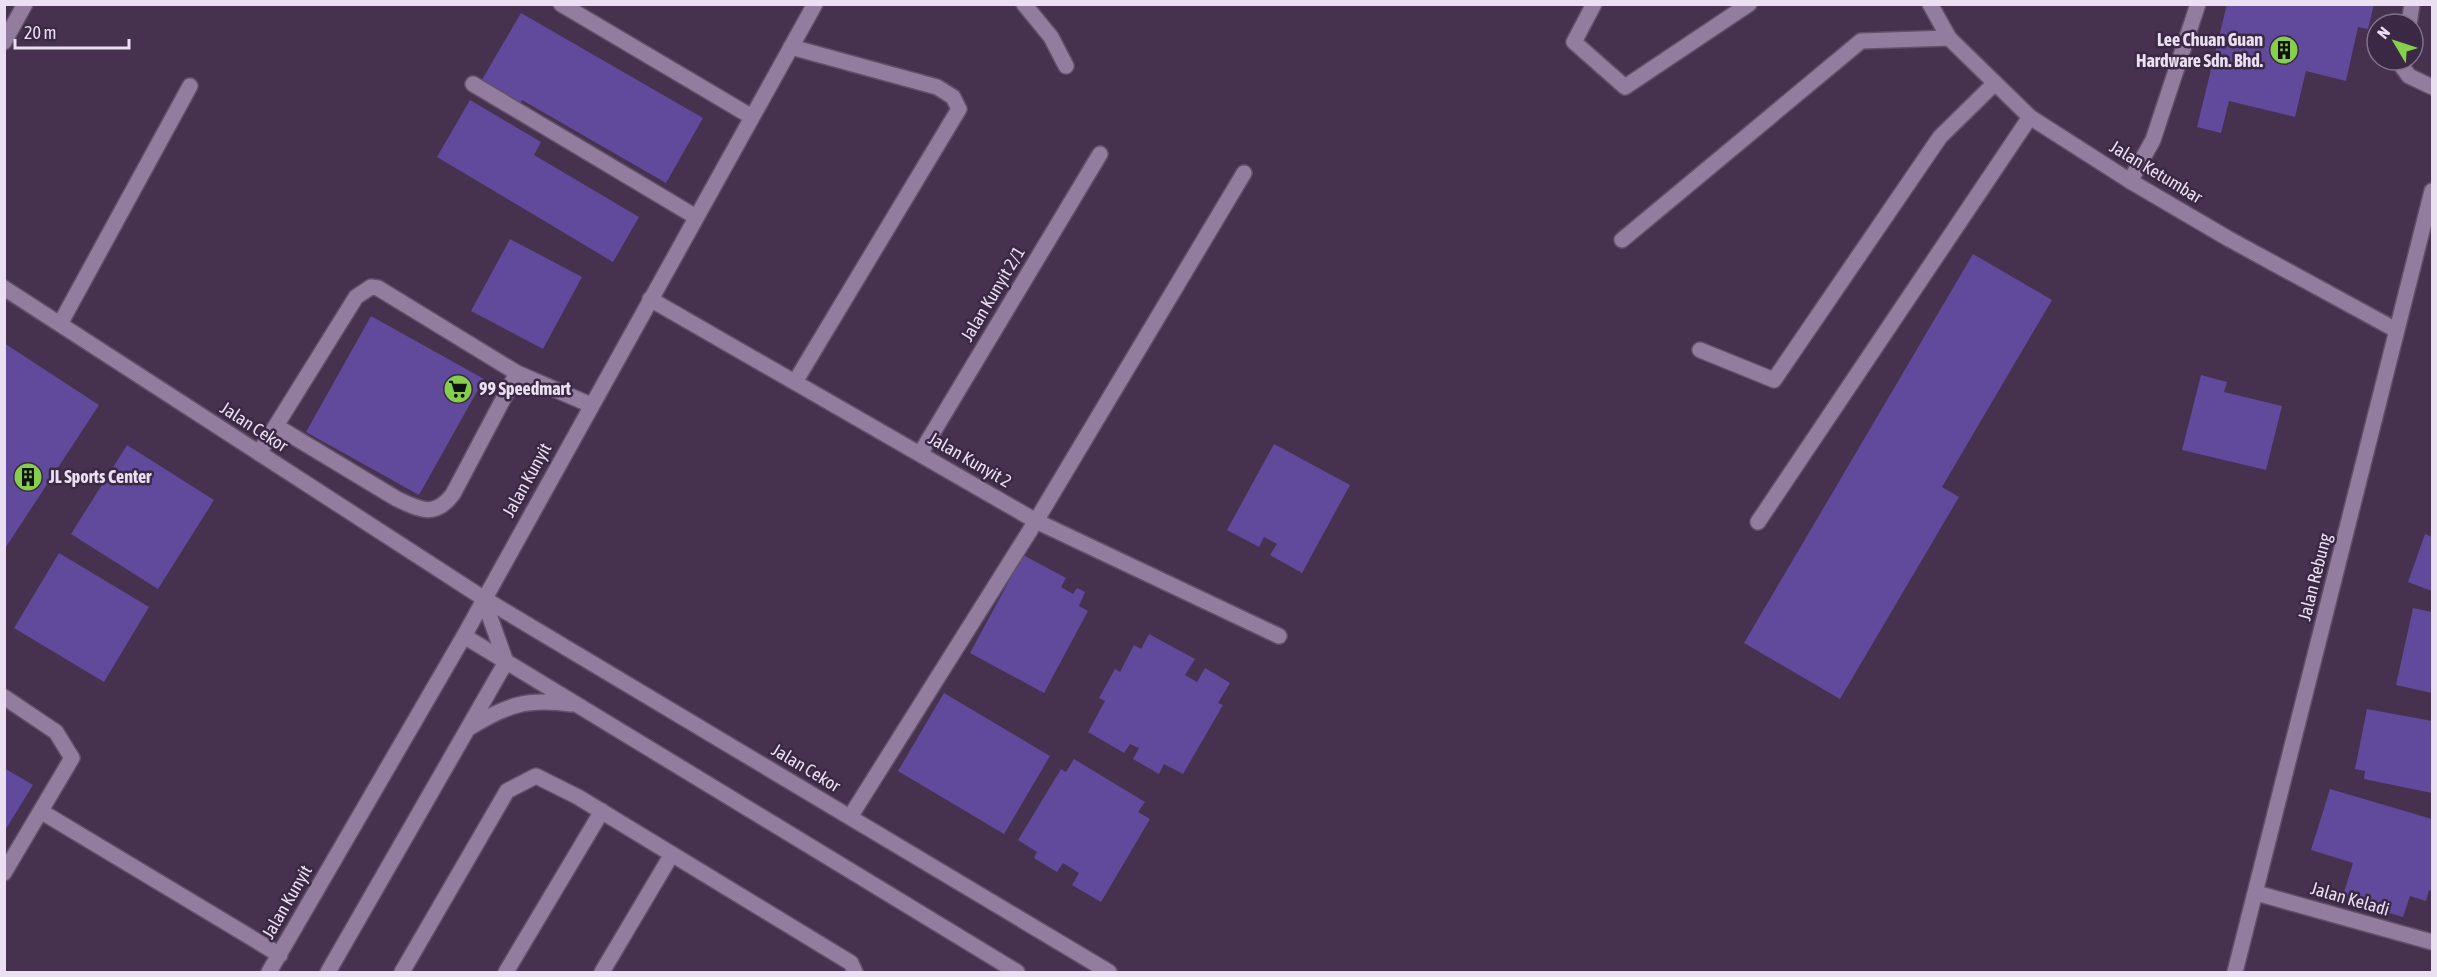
<svg xmlns="http://www.w3.org/2000/svg" width="2437" height="977" font-family="'Asap Condensed',sans-serif">
<style>
.building{fill:#61499b}
.lines{fill:none;stroke-linecap:round;stroke-linejoin:round}
.lane-casing{stroke:#615069;stroke-width:18}
.street-casing{stroke:#615069;stroke-width:18}
.lane{stroke:#937d9e;stroke-width:15}
.street{stroke:#937d9e;stroke-width:15}
.labels{text-anchor:middle;stroke-width:5;stroke-linejoin:round;paint-order:stroke}
.poi-label{font-size:18px;font-weight:bold;fill:#ebdff2;stroke:#3b2844;text-anchor:start}
.street-label{font-size:18px;fill:#ebdff2;stroke:#3b2844}
</style>
<rect width="100%" height="100%" fill="#46324f"/>
<path class="building" d="M 2227,4 L 2374,4 L 2368,29 L 2358,27 L 2346,81 L 2306,71 L 2295,117 L 2229,101 L 2221,133 L 2197,127 Z
M 521,13 L 703,118 L 666,183 L 522,100 L 519,105 L 480,83 Z
M 470,100 L 541,142 L 534,155 L 639,217 L 613,262 L 437,157 Z
M 510,239 L 582,277 L 543,349 L 471,311 Z
M 1973,254 L 2052,300 L 1942,487 L 1959,497 L 1840,699 L 1744,643 Z
M 371,316 L 484,379 L 419,495 L 306,432 Z
M 4,343 L 99,405 L 4,550 Z
M 2201,375 L 2227,382 L 2224,392 L 2282,406 L 2266,470 L 2182,450 Z
M 1274,444 L 1350,485 L 1302,573 L 1270,555 L 1277,544 L 1264,537 L 1259,547 L 1227,530 Z
M 127,445 L 214,500 L 158,589 L 71,534 Z
M 2425,534 L 2432,537 L 2432,591 L 2408,582 Z
M 59,553 L 149,607 L 104,682 L 14,628 Z
M 1023,555 L 1066,578 L 1061,587 L 1073,594 L 1077,588 L 1085,592 L 1079,606 L 1088,611 L 1044,693 L 970,653 Z
M 2413,608 L 2432,612 L 2432,693 L 2396,685 Z
M 1149,634 L 1195,659 L 1185,675 L 1197,682 L 1205,668 L 1230,683 L 1218,703 L 1223,705 L 1183,774 L 1164,764 L 1159,774 L 1133,759 L 1139,748 L 1130,744 L 1124,753 L 1088,732 L 1105,701 L 1099,698 L 1115,669 L 1120,672 L 1134,645 L 1141,649 Z
M 944,693 L 1050,756 L 1004,834 L 898,771 Z
M 2367,709 L 2432,721 L 2432,793 L 2364,779 L 2365,771 L 2355,769 Z
M 1074,759 L 1145,802 L 1138,812 L 1150,819 L 1101,902 L 1072,885 L 1079,873 L 1063,863 L 1057,872 L 1034,858 L 1037,852 L 1018,840 L 1061,769 L 1066,772 Z
M 4,768 L 33,785 L 4,832 Z
M 2330,789 L 2432,819 L 2432,891 L 2429,890 L 2426,901 L 2410,896 L 2403,917 L 2342,899 L 2353,863 L 2311,850 Z"/>
<g class="lines">
<g class="lane-casing">
<path id="lane" d="M 1024,4 L 1051,37 L 1066,66
M 1594,4 L 1574,42 L 1625,87 L 1749,4
M 2409,24 L 2412,4
M 4,42 L 25,4
M 791,47 L 937,87 L 953,97 L 959,109 L 795,382
M 2404,60 L 2403,68 L 2409,76 L 2432,87
M 473,84 L 696,217
M 2130,181 L 2153,140 L 2198,4
M 1622,240 L 1861,41 L 1949,38
M 60,324 L 190,86
M 1700,350 L 1774,380 L 1940,137 L 1995,83
M 276,426 L 397,499 C 421,510 435,518 453,494 L 517,373
M 259,453 L 356,297 L 371,287 L 378,288 L 517,373 L 591,405
M 1758,522 L 2030,117
M 850,817 L 1036,521 L 1244,173
M 402,972 L 507,791 L 536,776 L 578,797 L 851,963 L 855,972
M 506,972 L 602,811
M 602,972 L 672,854"/>
</g>
<g class="street-casing">
<path id="street" d="M 561,4 L 752,117
M 1930,4 L 1949,38 L 2030,117 L 2130,181 L 2229,239 L 2396,330
M 4,288 L 483,598 L 1109,972
M 650,299 L 1036,521 L 1279,636
M 920,454 L 1100,154
M 483,598 L 506,662
M 464,636 L 1017,972
M 4,697 L 56,732 L 72,758 L 4,873
M 469,728 C 507,705 526,698 571,704
M 42,812 L 280,955
M 2256,893 L 2432,942
M 269,972 L 464,636 L 815,4
M 328,972 L 506,662
M 2235,972 L 2432,191"/>
</g>
<use href="#lane" class="lane"/>
<use href="#street" class="street"/>
</g>
<defs>
<g id="building-disc" transform="scale(1.5)"><circle r="9.5" fill="#85cf4d" stroke="#3b2844"/><path d="M-4-6H4V6H1V3H-1V6H-4ZM-2.5-4.3h1.7v1.8h-1.7ZM.8-4.3h1.7v1.8H.8ZM-2.5-1h1.7V.8h-1.7ZM.8-1h1.7V.8H.8Z" fill="#111"/></g>
<g id="supermarket-disc" transform="scale(1.5)"><circle r="9.5" fill="#85cf4d" stroke="#3b2844"/><path d="M-6-5.5h2.5l.6 2H6L4.5 2H-2.5L-4.4-4H-6ZM-1.5 3.2a1.3 1.3 0 1 0 .1 0ZM3 3.2a1.3 1.3 0 1 0 .1 0Z" fill="#111"/></g>
</defs>
<g fill-rule="evenodd">
<use href="#building-disc" x="2284" y="50"/>
<use href="#supermarket-disc" x="458" y="389"/>
<use href="#building-disc" x="28" y="477"/>
</g>
<g class="labels">
<g class="poi-label">
<text x="2263" y="46" text-anchor="end">Lee Chuan Guan<tspan x="2263" dy="21">Hardware Sdn. Bhd.</tspan></text>
<text x="479" y="395">99 Speedmart</text>
<text x="49" y="483">JL Sports Center</text>
</g>
<g class="street-label">
<text transform="translate(2156 172) rotate(31)" y="6">Jalan Ketumbar</text>
<text transform="translate(993 294) rotate(-59)" y="6">Jalan Kunyit 2/1</text>
<text transform="translate(254 427) rotate(33)" y="6">Jalan Cekor</text>
<text transform="translate(970 460) rotate(30)" y="6">Jalan Kunyit 2</text>
<text transform="translate(527 480) rotate(-61)" y="6">Jalan Kunyit</text>
<text transform="translate(2315 577) rotate(-76)" y="6">Jalan Rebung</text>
<text transform="translate(806 768) rotate(31)" y="6">Jalan Cekor</text>
<text transform="translate(2350 899) rotate(16)" y="6">Jalan Keladi</text>
<text transform="translate(287 902) rotate(-60)" y="6">Jalan Kunyit</text>
</g>
</g>
<rect width="2437" height="977" fill="none" stroke="#ebdff2" stroke-width="12"/>
<g transform="translate(2395 42) rotate(309)"><circle r="28" fill="#3b2844" stroke="#81718a" stroke-width="1.5"/>
<path d="M0-4.5L10 22L0 15L-10 22Z" fill="#85cf4d"/>
<text y="-9" font-size="16" font-weight="bold" text-anchor="middle" fill="#ebdff2">N</text>
</g>
<path d="M15 39v9h114v-9" fill="none" stroke="#ebdff2" stroke-width="3"/>
<text x="24" y="39" font-size="18" fill="#ebdff2" stroke="#3b2844" stroke-width="4.5" paint-order="stroke">20 m</text>
</svg>
